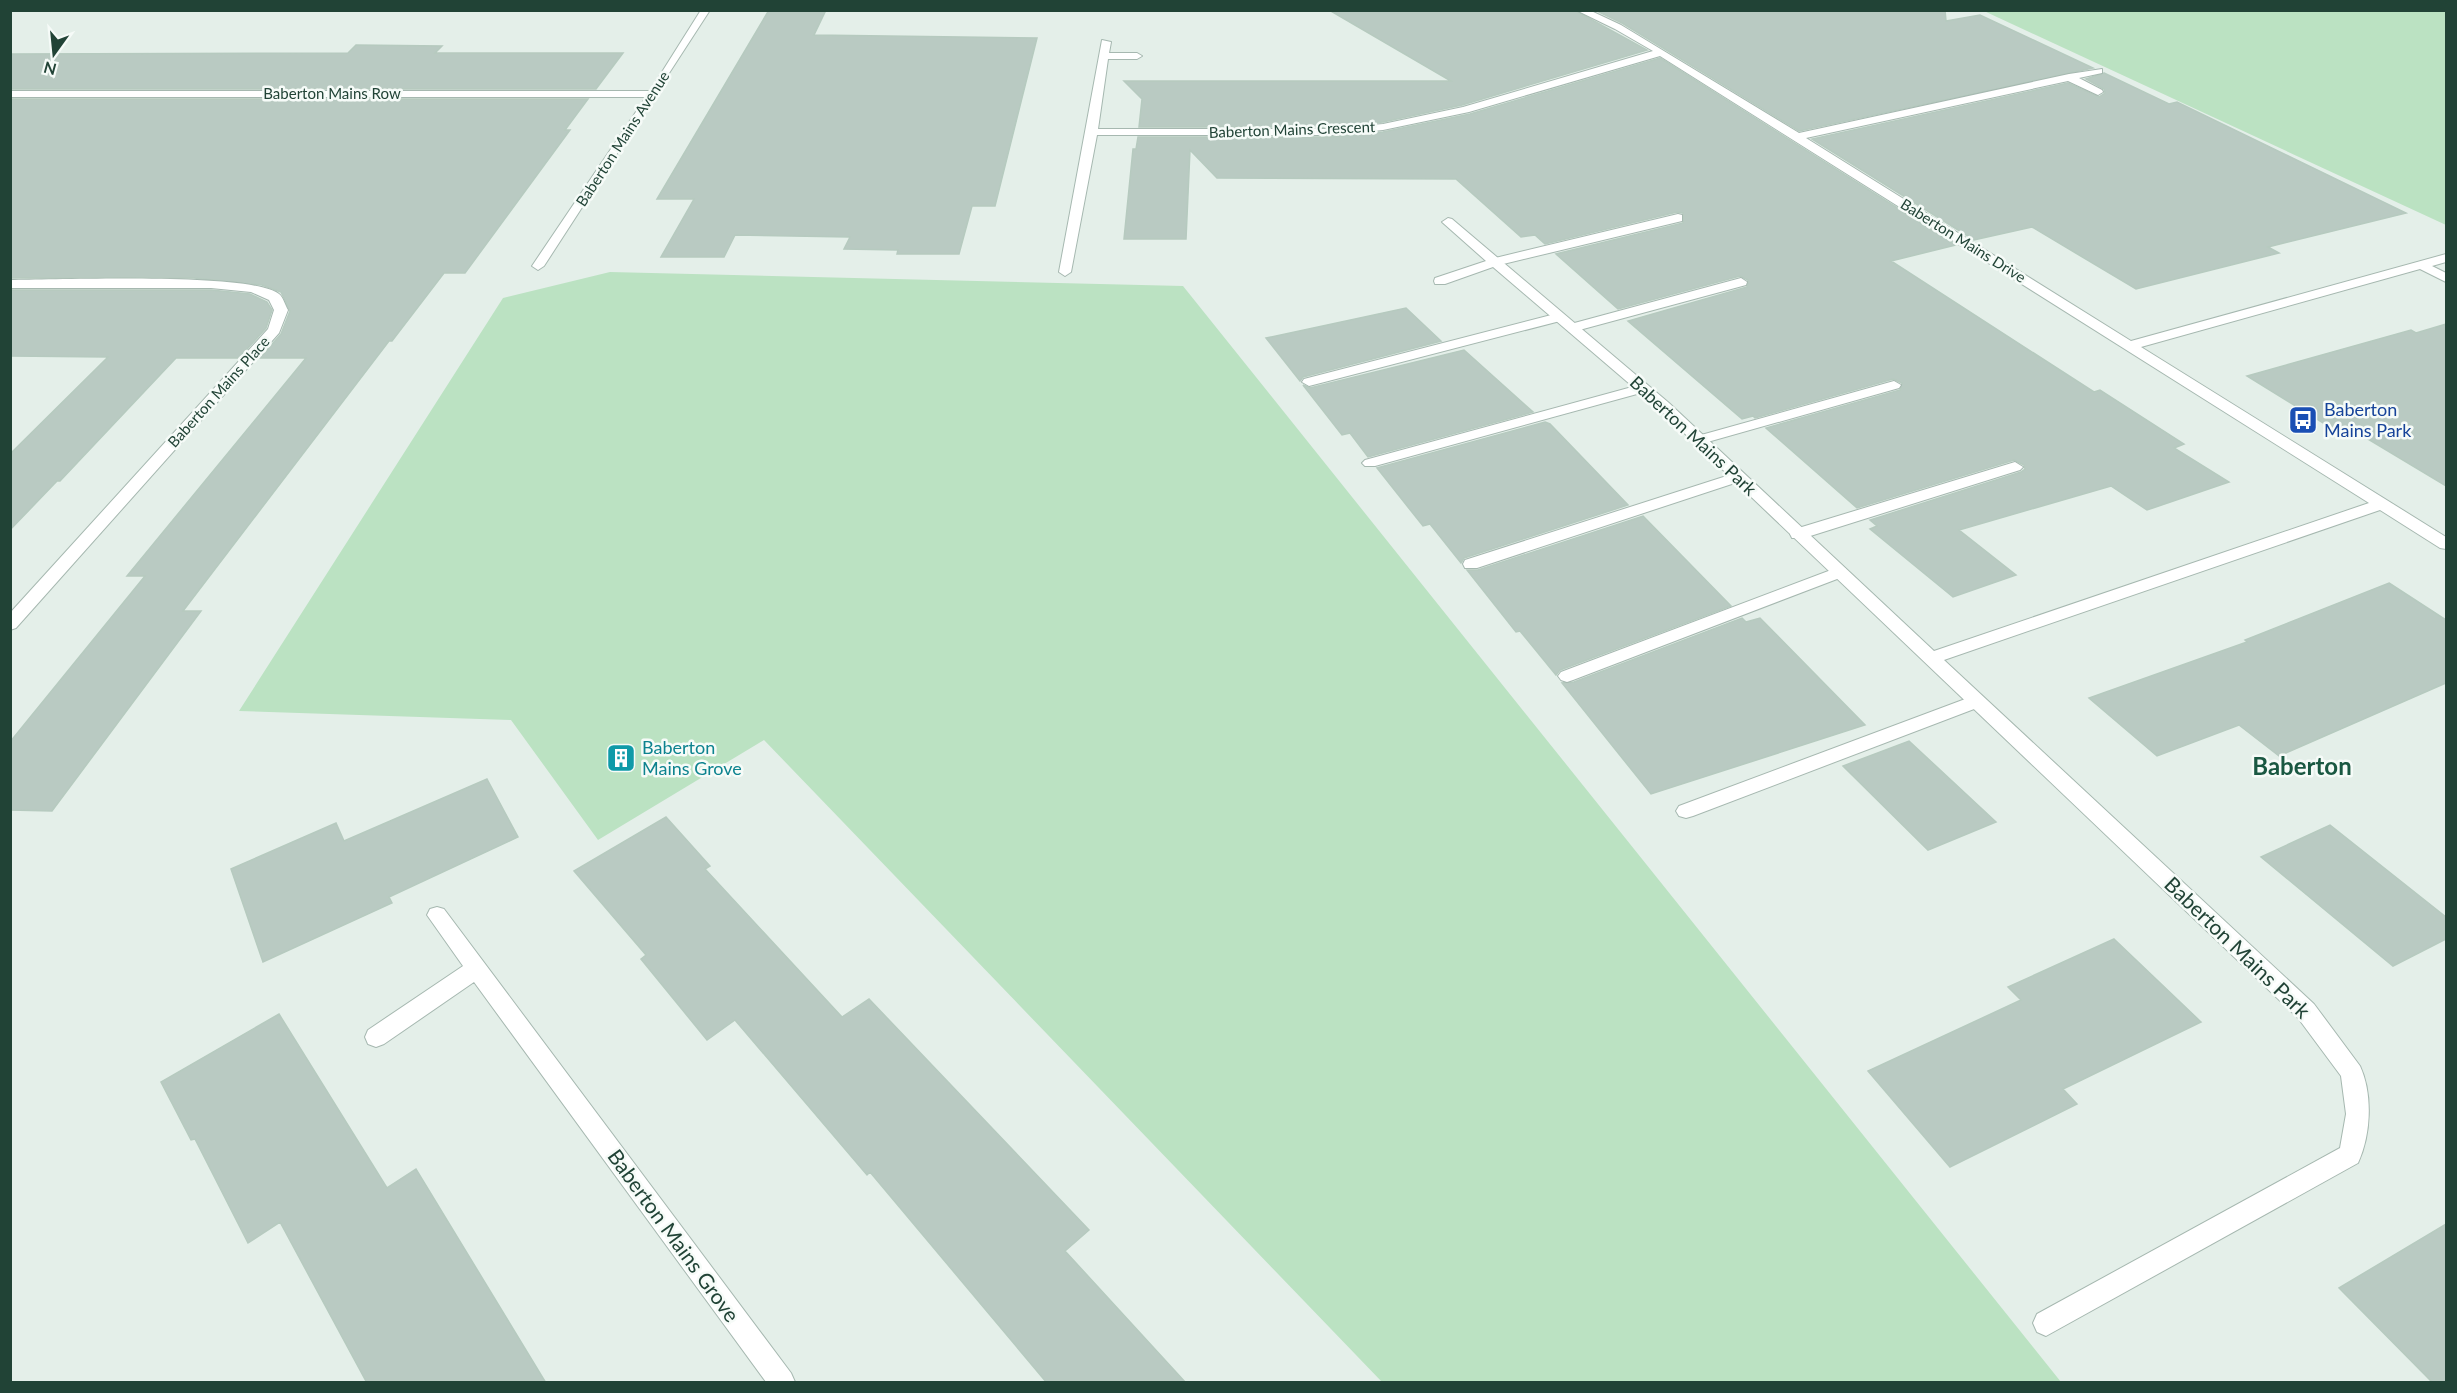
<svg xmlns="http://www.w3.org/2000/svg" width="2457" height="1393" font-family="Lato,sans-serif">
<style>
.green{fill:#bbe2c2}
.building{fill:#b9cac2;stroke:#b6cabf;stroke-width:1.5}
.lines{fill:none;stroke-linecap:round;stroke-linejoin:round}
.lane-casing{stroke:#a6b8b0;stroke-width:2}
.street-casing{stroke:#a6b8b0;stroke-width:2}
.lane{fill:#fff;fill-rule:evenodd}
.street{fill:#fff;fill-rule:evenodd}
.labels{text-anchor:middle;stroke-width:5;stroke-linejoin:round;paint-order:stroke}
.far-street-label{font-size:15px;fill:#214336;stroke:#f6fbf8}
.transit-label{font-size:18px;fill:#164399;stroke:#f6fbf8;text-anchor:start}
.street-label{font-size:18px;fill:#214336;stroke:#f6fbf8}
.culture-label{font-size:18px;fill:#0d838f;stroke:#f6fbf8;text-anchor:start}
.near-street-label{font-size:21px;fill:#214336;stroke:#f6fbf8}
.district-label{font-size:24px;font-weight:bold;fill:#1a5842;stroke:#f6fbf8}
</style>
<rect width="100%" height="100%" fill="#e4efe9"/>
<path class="green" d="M 1984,11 L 2446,11 L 2446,225 Z
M 610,272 L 1183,286 L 2061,1382 L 1382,1382 L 764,740 L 598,840 L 511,720 L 239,711 L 503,298 Z"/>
<path class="building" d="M 769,10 L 826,10 L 814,35 L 1037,38 L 995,206 L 972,206 L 959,254 L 897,254 L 898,250 L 844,249 L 850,237 L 735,235 L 724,257 L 661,257 L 694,199 L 657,199 Z
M 1329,10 L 1574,10 L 1647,50 L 1462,105 L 1383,122 L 1330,127 L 1139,127 L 1142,99 L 1124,81 L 1451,81 Z
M 1595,10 L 1945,10 L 1946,21 L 1980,15 L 2093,68 L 1799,131 L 1622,23 Z
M 356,45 L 442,46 L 435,53 L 623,53 L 596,89 L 10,89 L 10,54 L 348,53 Z
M 1660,58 L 1956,245 L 1891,261 L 2094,392 L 2100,390 L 2184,444 L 2174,448 L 2229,482 L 2147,510 L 2111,486 L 1959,530 L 2016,575 L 1953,597 L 1870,529 L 1877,526 L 1870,520 L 2021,472 L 2025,469 L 2024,465 L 2014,460 L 1857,508 L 1766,428 L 1900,390 L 1902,383 L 1893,379 L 1755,418 L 1753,416 L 1742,419 L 1628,321 L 1747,287 L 1748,280 L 1740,276 L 1618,309 L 1556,254 L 1683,223 L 1683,213 L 1677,212 L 1545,244 L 1535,235 L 1521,237 L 1456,179 L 1217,178 L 1190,150 L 1186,239 L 1124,239 L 1133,149 L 1136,149 L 1138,137 L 1330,137 L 1383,132 L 1470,114 Z
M 2104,73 L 2169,104 L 2177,102 L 2406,213 L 2268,247 L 2279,253 L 2136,289 L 2032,227 L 1974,240 L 1812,139 L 2068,83 L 2099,97 L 2105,93 L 2104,89 L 2086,79 Z
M 10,99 L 588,99 L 565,130 L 570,130 L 465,273 L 444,273 L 392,341 L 389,341 L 183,611 L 201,611 L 52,811 L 10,810 L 10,742 L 145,576 L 127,576 L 306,358 L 260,358 L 281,334 L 290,311 L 281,292 L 262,285 L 194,278 L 10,278 Z
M 10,290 L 211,290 L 250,294 L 267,302 L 272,310 L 266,328 L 239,358 L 176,358 L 60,481 L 57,481 L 10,530 L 10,454 L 108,357 L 10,356 Z
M 1406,308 L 1441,341 L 1303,377 L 1300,381 L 1266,338 Z
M 2446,324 L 2446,486 L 2353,430 L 2341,434 L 2247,376 L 2411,330 L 2416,333 Z
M 1464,350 L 1533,412 L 1368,457 L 1350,433 L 1342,435 L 1303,385 L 1310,388 Z
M 1545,422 L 1550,424 L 1628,505 L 1464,558 L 1461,563 L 1430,524 L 1423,526 L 1377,468 Z
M 1643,516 L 1731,606 L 1560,670 L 1556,675 L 1520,631 L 1516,632 L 1467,570 L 1478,570 Z
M 2389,583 L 2446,620 L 2446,683 L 2279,756 L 2239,725 L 2157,756 L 2089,698 L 2247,642 L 2245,640 Z
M 1742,618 L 1746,622 L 1760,618 L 1865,725 L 1651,794 L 1562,683 L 1574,682 Z
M 1909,741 L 1996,822 L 1928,850 L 1843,766 Z
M 487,779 L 518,837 L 389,897 L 392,903 L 263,962 L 231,869 L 336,823 L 344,841 Z
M 666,817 L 710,866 L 705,869 L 842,1017 L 869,999 L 1089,1230 L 1065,1251 L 1186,1383 L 1047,1383 L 870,1172 L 867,1175 L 735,1020 L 707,1040 L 641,959 L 646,955 L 574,871 Z
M 2330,825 L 2446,917 L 2446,939 L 2393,966 L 2261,857 Z
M 2114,939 L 2201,1022 L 2063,1089 L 2077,1104 L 1950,1167 L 1868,1071 L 2021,1000 L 2008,987 Z
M 279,1014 L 387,1188 L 416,1169 L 546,1383 L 367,1383 L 280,1222 L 248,1243 L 195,1139 L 191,1140 L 161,1082 Z
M 2446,1224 L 2446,1383 L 2433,1383 L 2339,1288 Z"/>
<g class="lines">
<g class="lane-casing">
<path id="lane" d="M 1678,214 L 1682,215 L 1682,221 L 1495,266 L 1489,262 L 1491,259 Z
M 1741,278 L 1747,282 L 1746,285 L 1572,332 L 1565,328 L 1567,325 Z
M 1559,313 L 1566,317 L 1564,320 L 1309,386 L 1302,382 L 1304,379 Z
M 1894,381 L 1901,385 L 1899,388 L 1704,443 L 1694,443 L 1692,440 L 1694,437 Z
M 1643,384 L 1650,388 L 1648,391 L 1375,466 L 1365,466 L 1362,463 L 1365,460 Z
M 2015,462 L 2023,467 L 2020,470 L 1804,538 L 1792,538 L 1790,534 L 1792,530 Z
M 1739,472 L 1747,477 L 1744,480 L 1477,568 L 1465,568 L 1463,564 L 1465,560 Z
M 1839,567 L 1845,568 L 1847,572 L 1845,576 L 1573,680 L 1567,682 L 1561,680 L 1558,676 L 1561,672 Z
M 1976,695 L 1982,696 L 1985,701 L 1982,706 L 1693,816 L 1686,818 L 1679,816 L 1676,811 L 1679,806 Z"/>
</g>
<g class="street-casing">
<path id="street" d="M 701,10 L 710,10 L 544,266 L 538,270 L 532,266 L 646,97 L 10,97 L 10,91 L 650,91 Z
M 1576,10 L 1589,10 L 1621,25 L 1799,133 L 2069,74 L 2102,69 L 2102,73 L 2079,78 L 2102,90 L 2103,92 L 2098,95 L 2068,81 L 1806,138 L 2131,341 L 2446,254 L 2446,262 L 2432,266 L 2446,273 L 2446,282 L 2420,269 L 2141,347 L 2446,537 L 2446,549 L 2440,548 L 2380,510 L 1944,660 L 2314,1004 L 2360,1066 C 2373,1094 2371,1135 2358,1163 L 2046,1336 L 2037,1332 L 2033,1323 L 2037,1314 L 2340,1148 L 2346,1114 L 2341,1076 L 2298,1018 L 1659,409 L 1493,267 L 1445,284 L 1435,284 L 1434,281 L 1435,278 L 1486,261 L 1442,222 L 1448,218 L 1452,219 L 1669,403 L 1934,651 L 2369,503 L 1660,56 L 1469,112 L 1383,130 L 1330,135 L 1097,135 L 1071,272 L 1065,276 L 1059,272 L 1102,40 L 1111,42 L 1109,53 L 1137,53 L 1142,56 L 1137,59 L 1108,59 L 1098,129 L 1330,129 L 1383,124 L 1463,107 L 1653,51 L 1615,29 Z
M 10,280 C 56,280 251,272 279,294 C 283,297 285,305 288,310 L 279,333 L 16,628 L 10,630 L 10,613 L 268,329 L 274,310 L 269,300 L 251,292 L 211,288 L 10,288 Z
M 437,907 L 444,909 L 791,1373 L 795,1382 L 766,1382 L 474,982 L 384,1044 L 376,1047 L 368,1044 L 365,1037 L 368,1030 L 463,966 L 427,915 L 430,909 Z"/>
</g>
<use href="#lane" class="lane"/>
<use href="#street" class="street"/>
</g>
<defs>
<g id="bus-square" transform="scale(1.5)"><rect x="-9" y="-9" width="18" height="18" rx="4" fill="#1a4fb4" stroke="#f6fbf8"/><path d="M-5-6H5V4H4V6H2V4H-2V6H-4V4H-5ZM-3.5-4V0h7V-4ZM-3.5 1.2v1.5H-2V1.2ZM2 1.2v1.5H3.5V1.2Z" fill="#fff"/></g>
<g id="building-square" transform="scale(1.5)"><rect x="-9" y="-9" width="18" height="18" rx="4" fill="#0f9aa8" stroke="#f6fbf8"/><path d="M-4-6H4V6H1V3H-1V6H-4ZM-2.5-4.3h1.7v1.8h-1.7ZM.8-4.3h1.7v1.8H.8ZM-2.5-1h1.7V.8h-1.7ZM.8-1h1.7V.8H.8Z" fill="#fff"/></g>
</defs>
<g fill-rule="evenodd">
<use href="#bus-square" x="2303" y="420"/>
<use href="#building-square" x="621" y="758"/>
</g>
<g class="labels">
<g class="far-street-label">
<text x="332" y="99">Baberton Mains Row</text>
<text transform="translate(1292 130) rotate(-2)" y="5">Baberton Mains Crescent</text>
<text transform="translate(623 139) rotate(-57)" y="5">Baberton Mains Avenue</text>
<text transform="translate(1963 241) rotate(32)" y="5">Baberton Mains Drive</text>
<text transform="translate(219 392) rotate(-48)" y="5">Baberton Mains Place</text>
</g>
<g class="transit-label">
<text x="2324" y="416">Baberton<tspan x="2324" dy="21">Mains Park</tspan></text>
</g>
<g class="street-label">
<text transform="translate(1693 436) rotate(43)" y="6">Baberton Mains Park</text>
</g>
<g class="culture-label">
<text x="642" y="754">Baberton<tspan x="642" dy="21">Mains Grove</tspan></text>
</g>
<g class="near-street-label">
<text transform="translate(2237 948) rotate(44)" y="7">Baberton Mains Park</text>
<text transform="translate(673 1236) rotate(54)" y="7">Baberton Mains Grove</text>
</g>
<g class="district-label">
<text x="2302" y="775">Baberton</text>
</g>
</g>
<rect width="2457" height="1393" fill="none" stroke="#214336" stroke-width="24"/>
<g transform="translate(54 54) rotate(195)" stroke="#f6fbf8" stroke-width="4.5" paint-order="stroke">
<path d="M0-4.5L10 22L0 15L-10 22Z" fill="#214336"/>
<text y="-9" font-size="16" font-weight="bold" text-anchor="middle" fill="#214336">N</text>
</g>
</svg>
